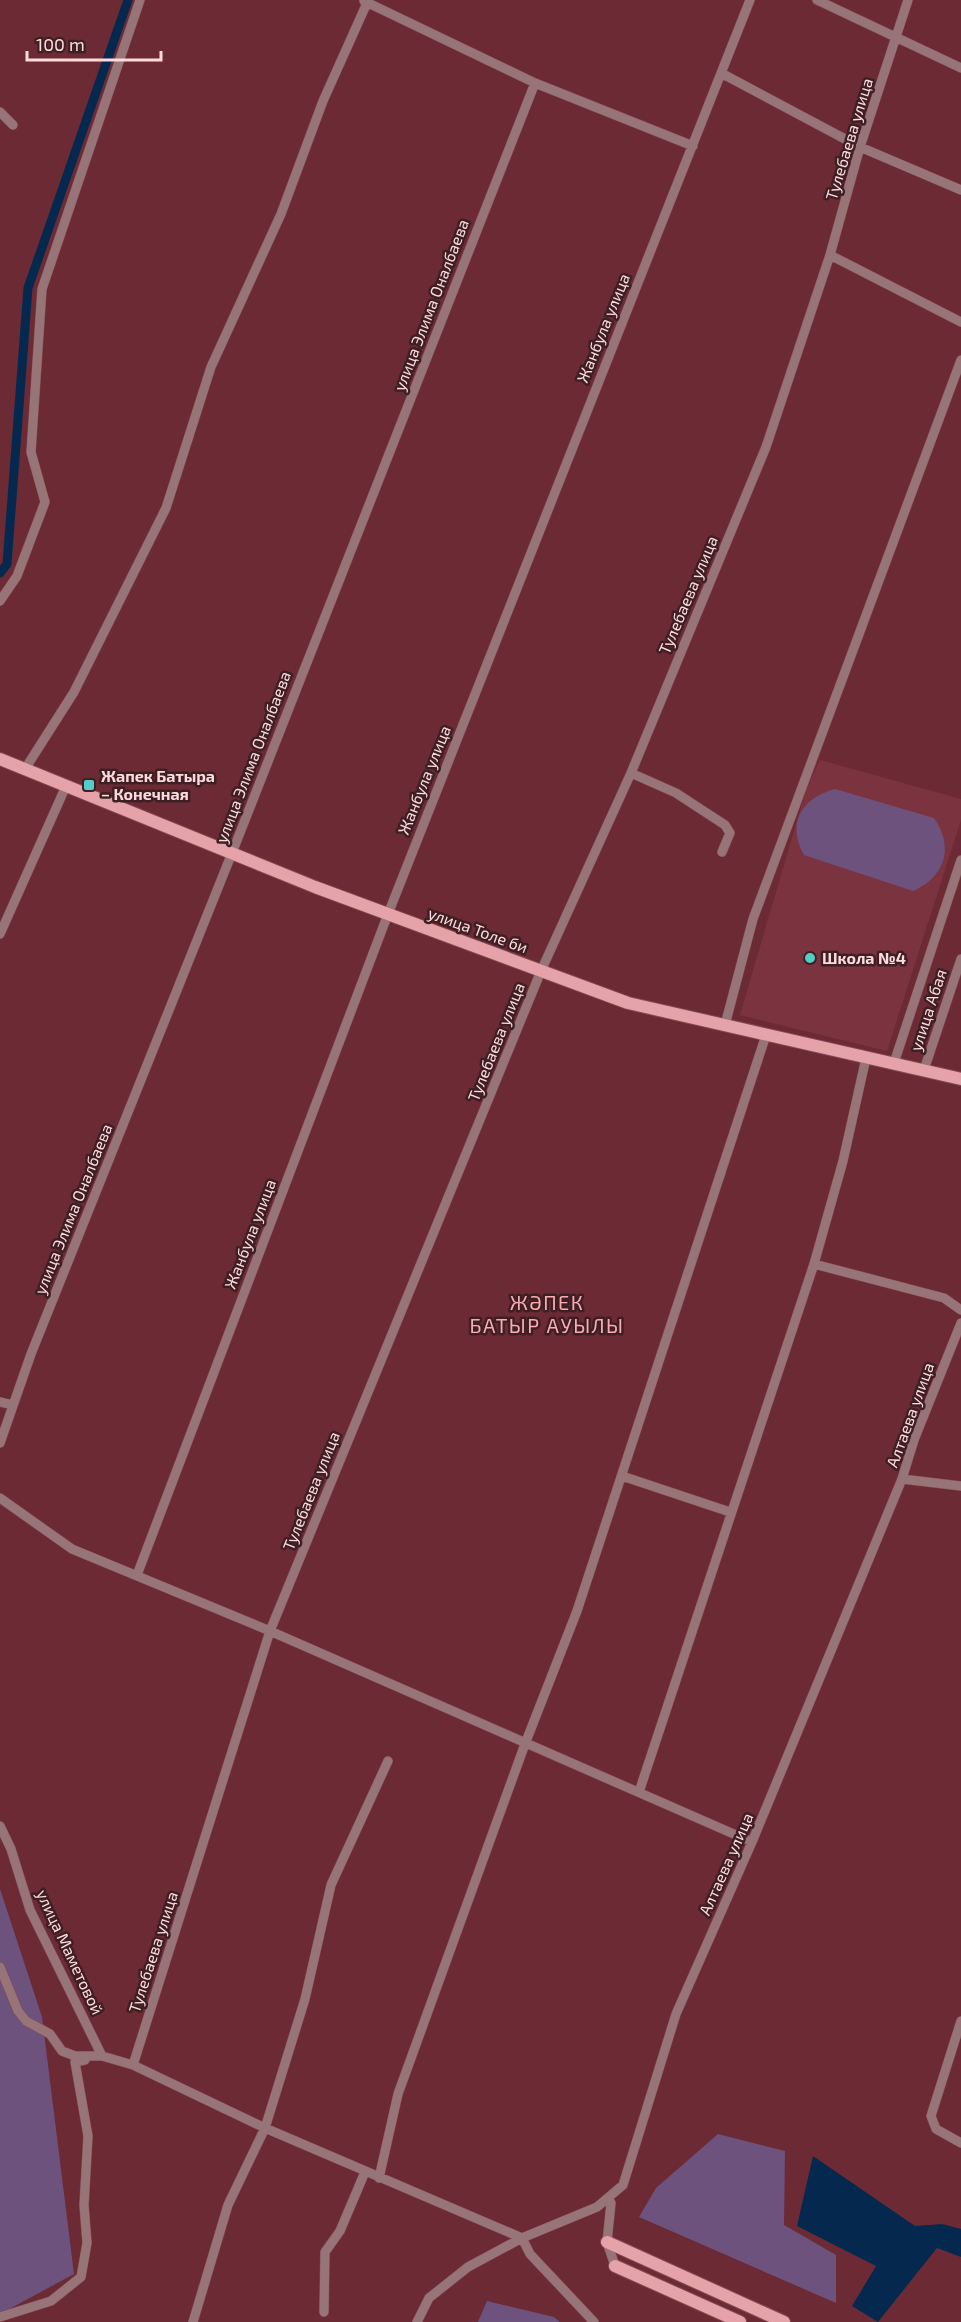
<svg xmlns="http://www.w3.org/2000/svg" width="961" height="2322" font-family="'Exo 2',sans-serif">
<style>
.built{fill:#7c3340}
.green{fill:#6d527d}
.water{fill:#05294e}
.lines{fill:none;stroke-linecap:round;stroke-linejoin:round}
.canal{stroke:#05294e;stroke-width:9}
.minor-casing{stroke:#864a53;stroke-width:10}
.major-casing{stroke:#864a53;stroke-width:14}
.minor{stroke:#967477;stroke-width:9}
.major{stroke:#e6a2a9;stroke-width:12}
.poi-dot{fill:#53cdca;stroke:#3e1f23;stroke-width:2}
.labels{text-anchor:middle;stroke-width:5;stroke-linejoin:round;paint-order:stroke}
.street-label{font-size:16px;fill:#fddbdd;stroke:#3e1f23}
.poi-label{font-size:16px;font-weight:bold;fill:#fddbdd;stroke:#3e1f23;text-anchor:start}
.quarter-label{font-size:20px;letter-spacing:1.5px;fill:#faaab2;stroke:#3e1f23}
</style>
<rect width="100%" height="100%" fill="#6c2a35"/>
<path class="built" d="M 820,760 L 961,799 L 961,820 L 887,1051 L 740,1015 L 806,790 Z"/>
<path class="green" d="M 835,789 L 934,818 C 954,846 946,877 913,891 L 804,855 C 786,823 802,798 835,789 Z
M 0,1889 L 42,2017 L 74,2274 L 0,2314 Z
M 718,2134 L 785,2151 L 784,2225 L 836,2255 L 836,2303 L 639,2217 L 656,2188 Z
M 487,2301 L 554,2317 L 560,2322 L 478,2322 Z"/>
<path class="water" d="M 813,2156 L 915,2226 L 942,2224 L 961,2229 L 961,2257 L 937,2248 L 878,2322 L 852,2306 L 876,2266 L 797,2226 Z"/>
<g class="lines">
<path class="canal" d="M 0,573 L 7,564 L 28,288 L 128,0"/>
<g class="minor-casing">
<path id="minor" d="M 817,0 L 961,68
M 364,1 L 535,83 L 693,146
M 721,73 L 860,147 L 961,190
M 0,112 L 13,125
M 830,255 L 961,322
M 0,601 L 17,576 L 45,502 L 31,452 L 42,289 L 140,0
M 25,769 L 74,692 L 166,508 L 211,367 L 281,214 L 323,101 L 367,3
M 631,773 L 676,793 L 725,825 L 730,833 L 722,852
M 0,934 L 66,786
M 725,1025 L 753,919 L 961,360
M 894,1063 L 961,860
M 924,1070 L 961,959
M 814,1264 L 944,1298 L 961,1310
M 0,1402 L 13,1405
M 0,1443 L 31,1354 L 232,853 L 535,83
M 622,1476 L 730,1512
M 902,1479 L 961,1486
M 0,1498 L 72,1549 L 270,1631 L 752,1842
M 137,1575 L 388,914 L 750,0
M 639,1792 L 814,1264 L 843,1161 L 866,1058
M 0,1826 L 11,1849 L 30,1910 L 102,2056
M 0,1967 L 18,2011 L 26,2021 L 50,2034 L 62,2051 L 75,2056 L 102,2056 L 133,2065 L 265,2128 L 522,2238 L 530,2254 L 594,2322
M 961,2021 L 931,2116 L 936,2129 L 961,2143
M 133,2065 L 270,1631 L 541,971 L 631,773 L 766,447 L 830,255 L 860,147 L 908,0
M 379,2178 L 398,2094 L 525,1744 L 577,1611 L 766,1035
M 608,2198 L 611,2203 L 607,2242 L 615,2266
M 324,2312 L 325,2252 L 340,2231 L 365,2172
M 0,2317 L 51,2301 L 81,2277 L 87,2243 L 84,2205 L 88,2136 L 75,2062 L 85,2060
M 193,2322 L 228,2205 L 265,2128 L 305,1999 L 331,1885 L 388,1761
M 417,2322 L 429,2298 L 468,2267 L 522,2238 L 597,2207 L 623,2185 L 676,2014 L 752,1842 L 902,1479 L 914,1440 L 961,1323"/>
</g>
<g class="major-casing">
<path id="major" d="M 0,759 L 315,887 L 628,1003 L 961,1079
M 607,2242 L 784,2322
M 615,2266 L 740,2322"/>
</g>
<use href="#minor" class="minor"/>
<use href="#major" class="major"/>
</g>
<g class="poi-dot">
<rect x="83" y="779" width="12" height="12" rx="3"/>
<circle cx="810" cy="958" r="6"/>
</g>
<g class="labels">
<g class="street-label">
<text transform="translate(849 139) rotate(-73)" y="6">Тулебаева улица</text>
<text transform="translate(431 305) rotate(-69)" y="6">улица Элима Оналбаева</text>
<text transform="translate(603 328) rotate(-68)" y="6">Жанбула улица</text>
<text transform="translate(688 595) rotate(-67)" y="6">Тулебаева улица</text>
<text transform="translate(253 757) rotate(-69)" y="6">улица Элима Оналбаева</text>
<text transform="translate(424 780) rotate(-68)" y="6">Жанбула улица</text>
<text transform="translate(478 930) rotate(20)" y="6">улица Толе би</text>
<text transform="translate(928 1010) rotate(-72)" y="6">улица Абая</text>
<text transform="translate(496 1042) rotate(-68)" y="6">Тулебаева улица</text>
<text transform="translate(73 1209) rotate(-68)" y="6">улица Элима Оналбаева</text>
<text transform="translate(250 1234) rotate(-69)" y="6">Жанбула улица</text>
<text transform="translate(910 1415) rotate(-70)" y="6">Алтаева улица</text>
<text transform="translate(311 1491) rotate(-68)" y="6">Тулебаева улица</text>
<text transform="translate(726 1864) rotate(-66)" y="6">Алтаева улица</text>
<text transform="translate(70 1952) rotate(65)" y="6">улица Маметовой</text>
<text transform="translate(153 1952) rotate(-72)" y="6">Тулебаева улица</text>
</g>
<g class="poi-label">
<text x="101" y="782">Жапек Батыра<tspan x="101" dy="18">– Конечная</tspan></text>
<text x="822" y="964">Школа №4</text>
</g>
<g class="quarter-label">
<text x="547" y="1310">ЖӘПЕК<tspan x="547" dy="23">БАТЫР АУЫЛЫ</tspan></text>
</g>
</g>
<path d="M27 51v9h134v-9" fill="none" stroke="#fddbdd" stroke-width="3"/>
<text x="36" y="51" font-size="18" fill="#fddbdd" stroke="#3e1f23" stroke-width="4.5" paint-order="stroke">100 m</text>
</svg>
